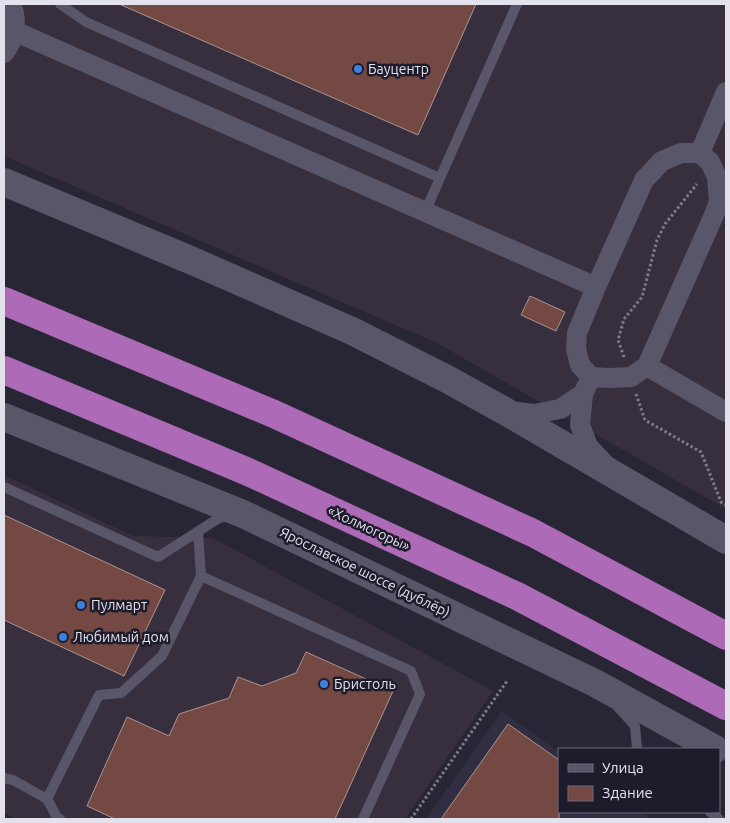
<svg xmlns="http://www.w3.org/2000/svg" width="730" height="823" font-family="Ubuntu,sans-serif">
<style>
.commercial{fill:#382f3e}
.built{fill:#312e42}
.building{fill:#744944;stroke:#ab9491}
.lines{fill:none;stroke-linecap:round;stroke-linejoin:round}
.path{stroke:#7e7c89;stroke-width:3;stroke-dasharray:2.5 2.5;stroke-linecap:butt}
.lane{stroke:#585668;stroke-width:10}
.street{stroke:#585668;stroke-width:20}
.secondary{stroke:#585668;stroke-width:28}
.highway{stroke:#ad6bb7;stroke-width:28}
.shop-dot{fill:#3f7fe0;stroke:#1e1c2b;stroke-width:2}
.labels{text-anchor:middle;stroke-width:5;stroke-linejoin:round;paint-order:stroke}
.poi-label{font-size:14px;fill:#e2e1ec;stroke:#1e1c2b;text-anchor:start}
.street-label{font-size:14px;fill:#e2e1ec;stroke:#1e1c2b}
</style>
<rect width="100%" height="100%" fill="#282635"/>
<path class="commercial" d="M 4,4 L 726,4 L 726,509 L 437,343 L 4,156 Z
M 4,475 L 133,536 L 213,538 L 493,691 L 405,819 L 15,819 L 4,813 Z"/>
<path class="built" d="M 502,711 L 559,752 L 559,812 L 642,812 L 652,819 L 426,819 Z"/>
<path class="building" d="M 119,4 L 476,4 L 418,135 Z
M 530,296 L 565,312 L 556,331 L 521,315 Z
M 4,515 L 165,590 L 124,676 L 4,620 Z
M 306,652 L 393,691 L 335,819 L 115,819 L 87,806 L 127,717 L 169,736 L 179,714 L 229,698 L 238,677 L 262,686 L 296,673 Z
M 508,724 L 559,760 L 559,819 L 441,819 Z"/>
<g class="lines">
<path class="path" d="M 624,357 L 618,340 L 624,319 L 642,297 L 657,240 L 665,224 L 697,184
M 636,394 L 645,420 L 701,452 L 721,502 L 726,505
M 411,819 L 507,681"/>
<path class="lane" d="M 60,4 L 86,22 L 440,178
M 425,212 L 517,4
M 4,487 L 158,557 L 219,518 L 230,516
M 201,576 L 411,671 L 420,694 L 363,819
M 616,705 L 635,726 L 637,749
M 4,778 L 13,780 L 47,799 L 99,695 L 121,693 L 162,656 L 201,576 L 198,531
M 47,799 L 57,817 L 60,819
M 710,812 L 719,819"/>
<path class="street" d="M 14,31 L 596,287
M 4,53 C 15,39 18,20 11,4
M 681,153 L 700,153 L 710,162 L 717,177 L 719,202 L 714,215 L 647,366 L 631,377 L 610,378 L 591,377 L 580,365 L 576,349 L 577,333 L 596,287 L 644,180 L 662,161 Z
M 700,153 L 726,92
M 647,366 L 726,412
M 591,377 L 583,394 L 580,425 L 588,446 L 604,463
M 509,411 L 534,414 L 560,409 L 583,394"/>
<path class="secondary" d="M 4,182 L 195,262 L 352,331 L 447,379 L 503,410 L 726,540
M 4,417 L 243,514 L 595,683 L 715,749"/>
<path class="highway" d="M 4,301 L 274,414 L 533,533 L 726,636
M 4,370 L 246,471 L 517,596 L 726,706"/>
</g>
<g class="shop-dot">
<circle cx="358" cy="69" r="5"/>
<circle cx="81" cy="605" r="5"/>
<circle cx="63" cy="637" r="5"/>
<circle cx="324" cy="684" r="5"/>
</g>
<g class="labels">
<g class="poi-label">
<text x="368" y="74">Бауцентр</text>
<text x="91" y="610">Пулмарт</text>
<text x="73" y="642">Любимый дом</text>
<text x="334" y="689">Бристоль</text>
</g>
<g class="street-label">
<text transform="translate(369 528) rotate(25)" y="5">«Холмогоры»</text>
<text transform="translate(365 572) rotate(26)" y="5">Ярославское шоссе (дублёр)</text>
</g>
</g>
<rect width="730" height="823" fill="none" stroke="#e2e1ec" stroke-width="10"/>
<rect x="558" y="748" width="162" height="65" fill="#1e1c2b" stroke="#6c6b78"/>
<rect x="568" y="764" width="25" height="8" fill="#585668" stroke="#6c6b78"/>
<text x="602" y="773" font-size="15" fill="#e2e1ec">Улица</text>
<rect x="568" y="786" width="25" height="15" fill="#744944" stroke="#6c6b78"/>
<text x="602" y="798" font-size="15" fill="#e2e1ec">Здание</text>
</svg>
